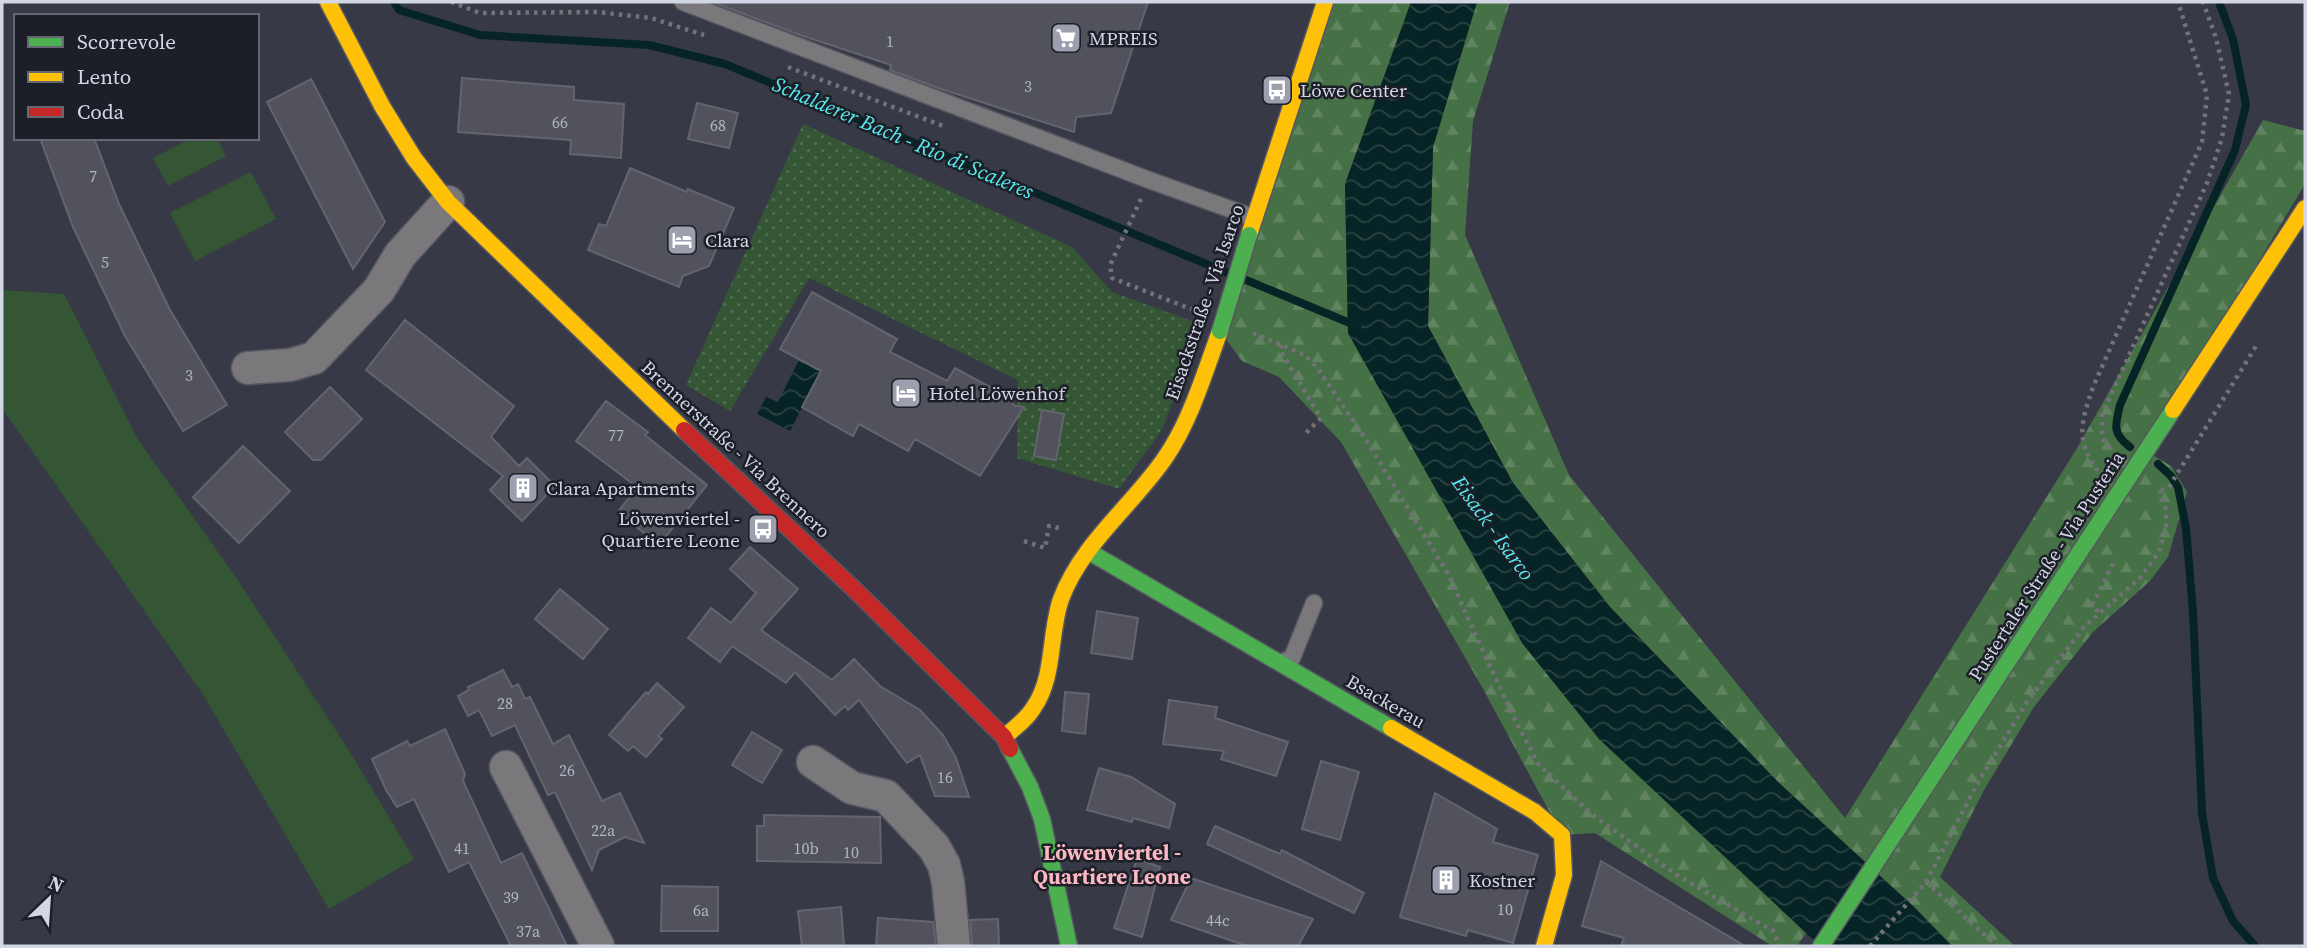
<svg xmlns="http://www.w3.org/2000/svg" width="2307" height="948" font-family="'Source Serif 4',serif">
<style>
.grass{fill:#345634}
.forest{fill:url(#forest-firs)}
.park{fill:url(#park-dots)}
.water{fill:url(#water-waves)}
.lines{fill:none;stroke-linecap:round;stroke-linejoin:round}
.stream{stroke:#062425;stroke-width:8}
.building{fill:#51525c;stroke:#64646f;stroke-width:2}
.lane-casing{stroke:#555761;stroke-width:19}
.street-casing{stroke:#555761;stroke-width:35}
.fast-casing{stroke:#555761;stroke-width:19}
.slow-casing{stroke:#555761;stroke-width:19}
.jam-casing{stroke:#555761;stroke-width:19}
.path{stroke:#727277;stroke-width:4.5;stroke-dasharray:3.5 5;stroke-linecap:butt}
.lane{stroke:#7b787c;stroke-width:16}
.street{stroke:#7b787c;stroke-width:32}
.fast{stroke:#4caf50;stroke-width:16}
.slow{stroke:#ffc107;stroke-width:16}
.jam{stroke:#c62828;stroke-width:16}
.fast-bridge-casing{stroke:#555761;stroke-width:19;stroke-linecap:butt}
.fast-bridge{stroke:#4caf50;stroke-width:16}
.labels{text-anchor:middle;stroke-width:5;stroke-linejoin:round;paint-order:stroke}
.number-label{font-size:16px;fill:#b2b5c2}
.poi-label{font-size:19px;fill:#d3d6e4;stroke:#1c1e28;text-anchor:start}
.street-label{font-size:19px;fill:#d3d6e4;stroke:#1c1e28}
.water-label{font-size:21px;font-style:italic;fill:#57ecee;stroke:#1c1e28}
.neighbourhood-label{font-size:21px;font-weight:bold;fill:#fcb8c1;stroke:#1c1e28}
</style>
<defs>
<pattern id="forest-firs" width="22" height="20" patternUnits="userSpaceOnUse" patternTransform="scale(1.75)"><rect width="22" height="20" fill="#467045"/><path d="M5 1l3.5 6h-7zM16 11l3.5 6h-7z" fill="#608460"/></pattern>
<pattern id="park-dots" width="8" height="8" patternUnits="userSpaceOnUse" patternTransform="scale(1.75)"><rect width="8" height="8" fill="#345634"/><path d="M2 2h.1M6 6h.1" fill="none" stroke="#506e51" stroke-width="1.8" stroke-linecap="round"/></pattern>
<pattern id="water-waves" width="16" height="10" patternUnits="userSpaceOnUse" patternTransform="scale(1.75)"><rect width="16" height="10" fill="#062425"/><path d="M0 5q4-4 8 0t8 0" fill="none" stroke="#294344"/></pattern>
</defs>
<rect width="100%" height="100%" fill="#373a46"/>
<path class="grass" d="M 192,138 L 217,138 L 226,156 L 168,186 L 153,158 Z
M 251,172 L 276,219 L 195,261 L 170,213 Z
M 2,290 L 64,294 L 137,438 L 235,576 L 350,752 L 414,859 L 329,909 L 204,696 L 2,408 Z"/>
<path class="forest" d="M 1328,2 L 1411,2 L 1345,184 L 1348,333 L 1765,893 L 1806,933 L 1797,946 L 1772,946 L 1595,833 L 1562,835 L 1482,687 L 1341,442 L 1279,377 L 1242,361 L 1220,331 Z
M 1477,2 L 1510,2 L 1473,121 L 1465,235 L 1569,475 L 1845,818 L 2076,450 L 2263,120 L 2305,131 L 2305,184 L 2146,451 L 2171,466 L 2187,492 L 2168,557 L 2150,581 L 2093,632 L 2034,707 L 1984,790 L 1940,877 L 2015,946 L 1952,946 L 1914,907 L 1778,782 L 1610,607 L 1513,483 L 1428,326 L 1433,147 Z"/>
<path class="park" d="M 803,124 L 1072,247 L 1112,292 L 1200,324 L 1162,430 L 1119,489 L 1017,458 L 1018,380 L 809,278 L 730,411 L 686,385 Z"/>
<path class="water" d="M 1411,2 L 1477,2 L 1433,147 L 1428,326 L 1513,483 L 1610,607 L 1778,782 L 1914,907 L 1952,946 L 1820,946 L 1599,739 L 1522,643 L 1348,333 L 1345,184 Z
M 799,360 L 821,371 L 790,431 L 757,414 L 766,397 L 778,402 Z"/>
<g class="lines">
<path class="stream" d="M 394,2 L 399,10 L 480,35 L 649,45 L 725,64 L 1228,273
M 1246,280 L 1357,326
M 2130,447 C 2112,433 2115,426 2120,405 L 2235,150 L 2246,105 L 2233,39 L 2219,2
M 2158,464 L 2171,476 L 2178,487 L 2186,528 L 2193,612 L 2202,813 L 2213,878 L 2233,921 L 2255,946"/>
</g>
<path class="building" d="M 712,2 L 1148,2 L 1111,113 L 1076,117 L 1074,132 L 938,88 L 890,70 L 891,65 L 800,35 Z
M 462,78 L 574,87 L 574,100 L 624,104 L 621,158 L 570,154 L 571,140 L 458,132 Z
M 311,79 L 385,222 L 353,269 L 267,102 Z
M 697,103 L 738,113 L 729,148 L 688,139 Z
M 40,138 L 94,138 L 119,204 L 170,310 L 227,405 L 183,431 L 125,336 L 73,227 Z
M 630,168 L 687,192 L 688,189 L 734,208 L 709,266 L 683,276 L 679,287 L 588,250 L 599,224 L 606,226 Z
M 812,292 L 897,339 L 890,352 L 947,381 L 955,368 L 1012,399 L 1013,405 L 1024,407 L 980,476 L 915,439 L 908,451 L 859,424 L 853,436 L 802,407 L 821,371 L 780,349 Z
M 405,320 L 514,406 L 491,437 L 519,466 L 527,458 L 555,486 L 522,521 L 490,490 L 503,476 L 366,370 Z
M 330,387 L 362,419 L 321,460 L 313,460 L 285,432 Z
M 606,401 L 648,432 L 645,435 L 707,485 L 659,545 L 618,512 L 637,487 L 576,441 Z
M 1042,410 L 1064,414 L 1056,460 L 1034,456 Z
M 243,446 L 290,491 L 239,543 L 193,497 Z
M 750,547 L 798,589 L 761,630 L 832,680 L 854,659 L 880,686 L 920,710 L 943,735 L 956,758 L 969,797 L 935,796 L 920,755 L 907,763 L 859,700 L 848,710 L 845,706 L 835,715 L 795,672 L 786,683 L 732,646 L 720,662 L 688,638 L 711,608 L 731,623 L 756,593 L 730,569 Z
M 560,589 L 608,629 L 583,659 L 535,619 Z
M 1097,611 L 1138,618 L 1132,659 L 1091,653 Z
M 503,670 L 512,687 L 518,684 L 525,699 L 530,697 L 553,744 L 569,735 L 602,801 L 620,793 L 644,843 L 625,837 L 599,850 L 592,870 L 555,792 L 548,795 L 515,725 L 492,736 L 479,710 L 468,716 L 458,696 L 469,690 L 468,687 Z
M 657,683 L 684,707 L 658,736 L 662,739 L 646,757 L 633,746 L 628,751 L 609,735 L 646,692 L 648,694 Z
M 1065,692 L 1089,694 L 1085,734 L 1062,731 Z
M 1169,700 L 1217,707 L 1215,718 L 1288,742 L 1276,776 L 1221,759 L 1224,751 L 1163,744 Z
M 445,729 L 465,774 L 463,781 L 501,863 L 522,853 L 567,946 L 511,946 L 469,862 L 449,872 L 414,799 L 397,807 L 386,790 L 372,759 L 407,741 L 410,746 Z
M 752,732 L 782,750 L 762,783 L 732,765 Z
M 1321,761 L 1359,772 L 1340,840 L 1302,829 Z
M 1099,768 L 1131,777 L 1175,804 L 1169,828 L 1133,818 L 1132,822 L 1087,810 Z
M 1435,793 L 1497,829 L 1493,842 L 1538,855 L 1513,943 L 1468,930 L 1466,936 L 1400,917 Z
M 764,815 L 880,817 L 881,863 L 757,861 L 757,826 L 764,826 Z
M 1215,826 L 1280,854 L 1282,850 L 1364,893 L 1354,913 L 1207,844 Z
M 1137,859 L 1160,867 L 1142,937 L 1114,928 Z
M 1601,861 L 1745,946 L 1621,946 L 1624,938 L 1582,926 Z
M 1191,878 L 1313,919 L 1298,946 L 1247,946 L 1171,920 Z
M 662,886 L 718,887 L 718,931 L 661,931 Z
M 841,907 L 844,946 L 802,946 L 798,911 Z
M 878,918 L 933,922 L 936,946 L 876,946 Z
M 998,919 L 999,946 L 972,946 L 970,920 Z"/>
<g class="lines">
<g class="lane-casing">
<path id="lane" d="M 683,2 L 1149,180 L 1255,218
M 1281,663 L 1292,658 L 1314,603"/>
</g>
<g class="street-casing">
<path id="street" d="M 248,368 L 290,365 L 314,358 L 379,290 L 400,255 L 448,202
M 813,762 L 852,788 L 886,796 L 934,847 L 944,865 L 948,882 L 954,946
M 506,767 L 598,946"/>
</g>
<g class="fast-casing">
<path id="fast" d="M 1088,551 L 1391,728
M 1010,749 L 1030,787 L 1042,819 L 1069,946
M 1821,946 L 2173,410"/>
</g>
<g class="slow-casing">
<path id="slow" d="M 328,2 L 382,106 L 414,158 L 448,202 L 684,430
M 1249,235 L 1325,2
M 2173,410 L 2305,208
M 1391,728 L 1535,812 L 1562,835 L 1564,875 L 1544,946
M 1004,737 C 1015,728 1027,719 1034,707 C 1055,677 1049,633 1061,599 C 1082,543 1132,506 1165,458 C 1191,420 1204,374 1220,331"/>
</g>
<g class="jam-casing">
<path id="jam" d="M 684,430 L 855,590 L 1004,737 L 1010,749"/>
</g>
<path class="path" d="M 451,2 L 480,13 L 597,12 L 651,18 L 704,35
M 788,67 L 943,126
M 1141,199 L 1110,265 L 1112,278 L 1196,311
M 1253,333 L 1305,355 L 1318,369 L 1363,435 L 1448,574 L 1511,712 L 1539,765 L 1594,816 L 1677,875 L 1773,931 L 1780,946
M 1282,345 L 1280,350 L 1321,418 L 1304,435
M 2109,449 L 2102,438 L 2102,415 L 2207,183 L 2222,138 L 2229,94 L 2216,38 L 2203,2
M 2098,471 C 2074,440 2082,420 2093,387 L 2202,142 L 2207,95 L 2178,2
M 2161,490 L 2169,487 L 2258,343
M 1024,541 L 1045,548 L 1049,526 L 1059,528
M 2098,612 L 2093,603 L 2115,560
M 1926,882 L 1997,946
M 1870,946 L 1926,882 L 1977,784 L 2027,702 L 2085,626 L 2141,577 L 2159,552 L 2166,529 L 2166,510 L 2159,488"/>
<use href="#lane" class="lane"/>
<use href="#street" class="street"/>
<use href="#fast" class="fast"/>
<use href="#slow" class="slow"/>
<use href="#jam" class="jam"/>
<g class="fast-bridge-casing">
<path id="fast-bridge" d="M 1220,331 L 1249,235"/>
</g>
<use href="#fast-bridge" class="fast-bridge"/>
</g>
<defs>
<g id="supermarket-square" transform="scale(1.575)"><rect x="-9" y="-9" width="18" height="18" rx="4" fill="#9c9fad" stroke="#1c1e28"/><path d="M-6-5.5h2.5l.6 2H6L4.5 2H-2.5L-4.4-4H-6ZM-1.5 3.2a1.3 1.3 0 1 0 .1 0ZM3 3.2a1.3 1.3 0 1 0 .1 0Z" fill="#fff"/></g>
<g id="bus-square" transform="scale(1.575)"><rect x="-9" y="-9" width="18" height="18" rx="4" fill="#9c9fad" stroke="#1c1e28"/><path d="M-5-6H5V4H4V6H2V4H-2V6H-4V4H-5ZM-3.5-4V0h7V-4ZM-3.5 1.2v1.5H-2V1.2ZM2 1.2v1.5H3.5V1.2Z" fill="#fff"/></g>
<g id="hotel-square" transform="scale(1.575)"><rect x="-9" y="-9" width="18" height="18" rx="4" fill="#9c9fad" stroke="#1c1e28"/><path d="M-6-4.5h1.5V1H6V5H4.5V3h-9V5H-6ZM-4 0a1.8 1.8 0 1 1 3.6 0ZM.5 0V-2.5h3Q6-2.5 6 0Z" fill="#fff"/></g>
<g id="building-square" transform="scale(1.575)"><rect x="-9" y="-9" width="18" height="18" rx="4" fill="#9c9fad" stroke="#1c1e28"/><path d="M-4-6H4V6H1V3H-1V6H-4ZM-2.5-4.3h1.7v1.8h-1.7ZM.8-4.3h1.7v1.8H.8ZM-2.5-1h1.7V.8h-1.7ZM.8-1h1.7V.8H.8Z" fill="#fff"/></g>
</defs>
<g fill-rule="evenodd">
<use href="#supermarket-square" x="1066" y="38"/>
<use href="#bus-square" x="1277" y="90"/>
<use href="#hotel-square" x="682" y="240"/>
<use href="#hotel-square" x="906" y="393"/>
<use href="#building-square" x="523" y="488"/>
<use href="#bus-square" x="763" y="529"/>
<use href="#building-square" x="1446" y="880"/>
</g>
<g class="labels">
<g class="number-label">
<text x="890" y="47">1</text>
<text x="1028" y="92">3</text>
<text x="560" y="128">66</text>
<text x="718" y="131">68</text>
<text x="93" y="182">7</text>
<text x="105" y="268">5</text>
<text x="189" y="381">3</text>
<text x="616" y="441">77</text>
<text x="505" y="709">28</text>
<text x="567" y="776">26</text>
<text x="945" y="783">16</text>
<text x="603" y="836">22a</text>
<text x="462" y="854">41</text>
<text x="806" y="854">10b</text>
<text x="851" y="858">10</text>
<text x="511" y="903">39</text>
<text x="1505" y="915">10</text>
<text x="701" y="916">6a</text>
<text x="1218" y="926">44c</text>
<text x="528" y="937">37a</text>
</g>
<g class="poi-label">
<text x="1089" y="45">MPREIS</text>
<text x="1300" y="97">Löwe Center</text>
<text x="705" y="247">Clara</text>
<text x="929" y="400">Hotel Löwenhof</text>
<text x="546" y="495">Clara Apartments</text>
<text x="740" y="525" text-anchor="end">Löwenviertel -<tspan x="740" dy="22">Quartiere Leone</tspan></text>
<text x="1469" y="887">Kostner</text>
</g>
<g class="street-label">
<text transform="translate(1204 302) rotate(-71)" y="7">Eisackstraße - Via Isarco</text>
<text transform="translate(736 449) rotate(43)" y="7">Brennerstraße - Via Brennero</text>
<text transform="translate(2046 566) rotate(-57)" y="7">Pustertaler Straße - Via Pusteria</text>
<text transform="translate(1386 701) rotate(30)" y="7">Bsackerau</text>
</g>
<g class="water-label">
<text transform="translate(903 138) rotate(23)" y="7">Schalderer Bach - Rio di Scaleres</text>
<text transform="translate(1493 528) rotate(54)" y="7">Eisack - Isarco</text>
</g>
<g class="neighbourhood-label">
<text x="1112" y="860">Löwenviertel -<tspan x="1112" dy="24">Quartiere Leone</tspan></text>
</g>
</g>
<rect width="2307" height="948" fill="none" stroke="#d3d6e4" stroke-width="7"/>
<rect x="14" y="14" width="245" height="126" fill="#1c1e28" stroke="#656873" stroke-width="2"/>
<rect x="28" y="37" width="35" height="10" fill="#4caf50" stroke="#656873" stroke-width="2"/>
<text x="77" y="49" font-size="21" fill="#d3d6e4">Scorrevole</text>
<rect x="28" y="72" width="35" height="10" fill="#ffc107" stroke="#656873" stroke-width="2"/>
<text x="77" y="84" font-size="21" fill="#d3d6e4">Lento</text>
<rect x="28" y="107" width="35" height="10" fill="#c62828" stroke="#656873" stroke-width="2"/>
<text x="77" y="119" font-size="21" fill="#d3d6e4">Coda</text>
<g transform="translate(49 899) rotate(25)" stroke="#1c1e28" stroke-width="5" paint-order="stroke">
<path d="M0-5L12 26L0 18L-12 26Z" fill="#d3d6e4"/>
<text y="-10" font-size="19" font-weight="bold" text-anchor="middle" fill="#d3d6e4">N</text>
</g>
</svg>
